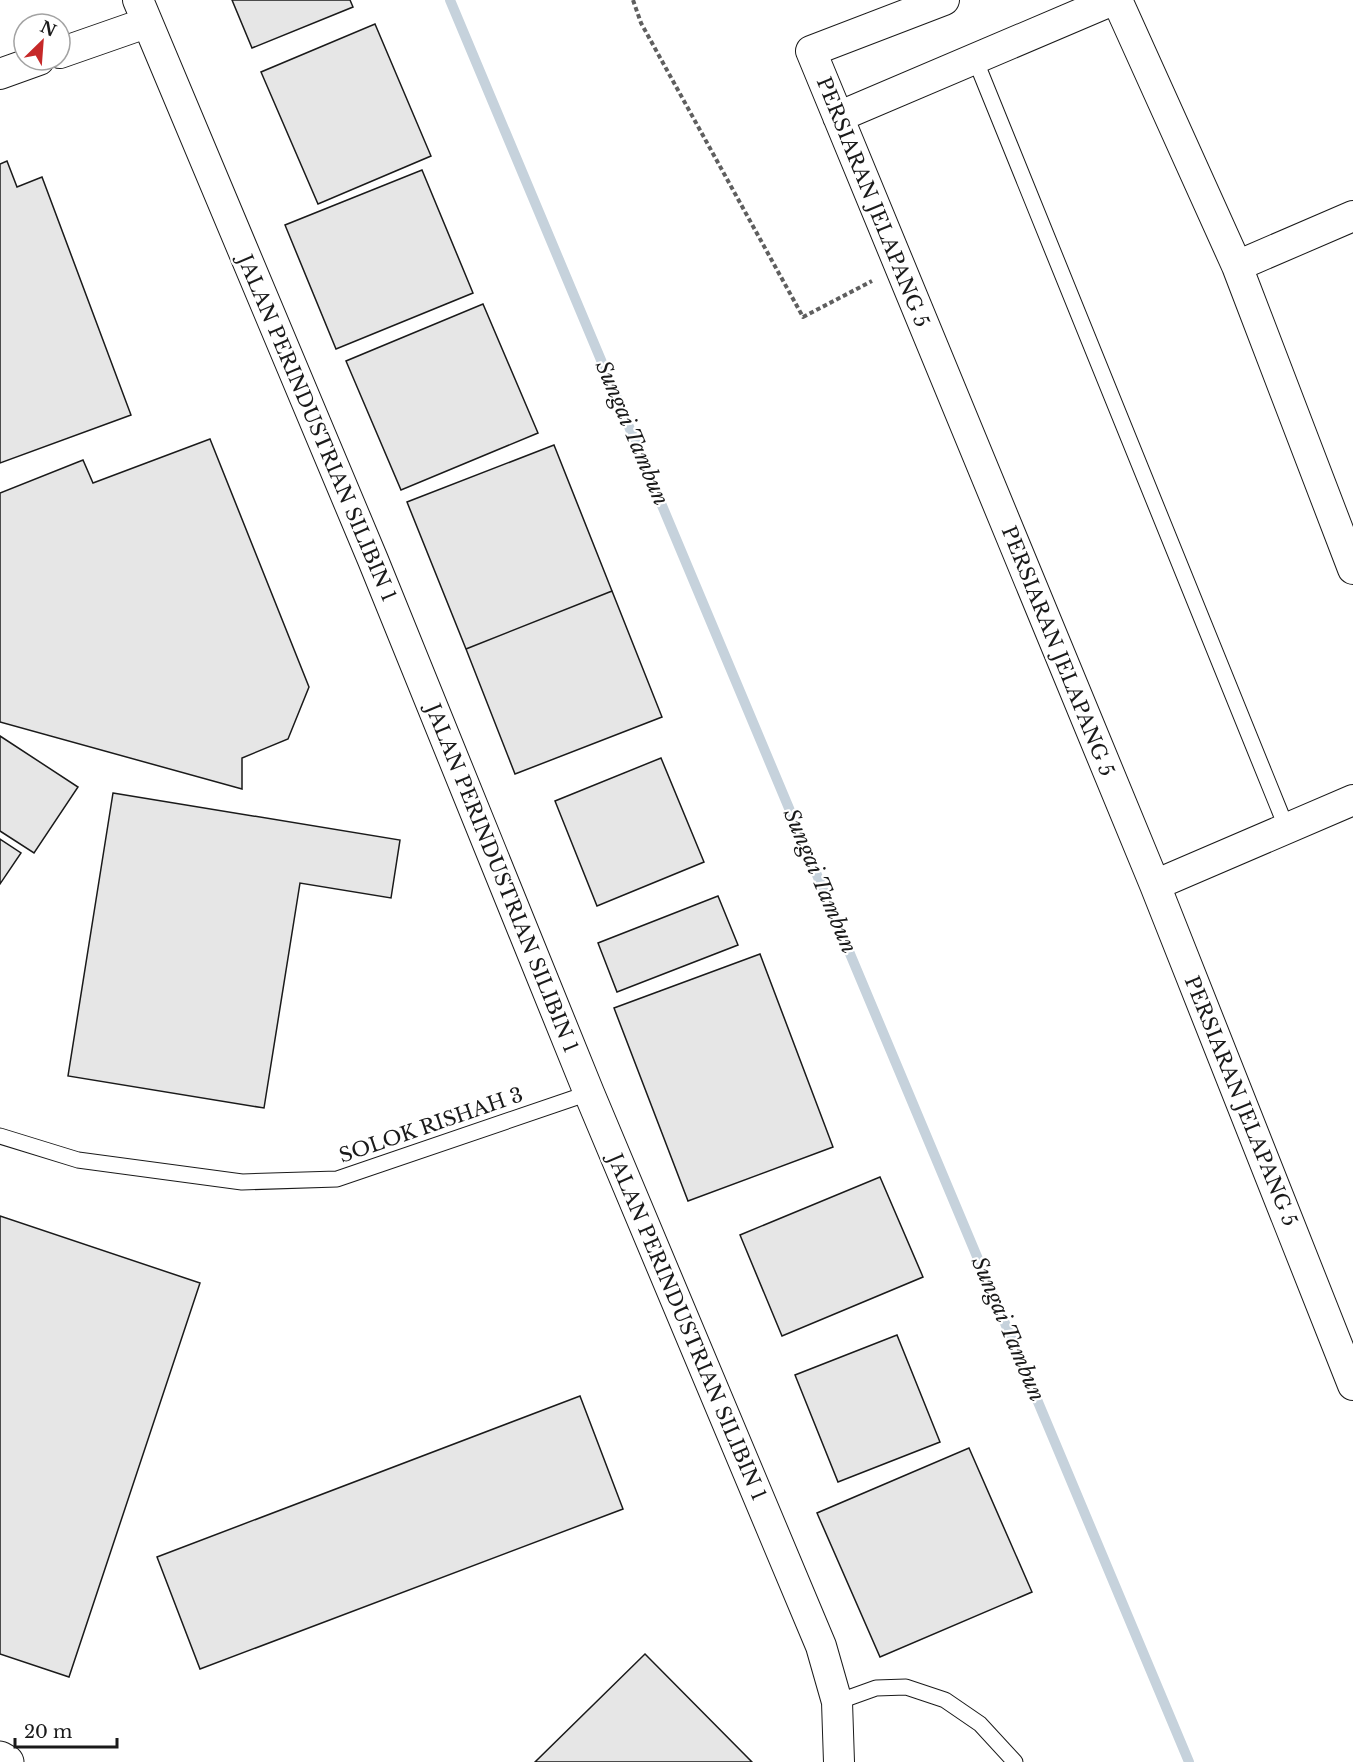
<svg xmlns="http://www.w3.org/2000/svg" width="1353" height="1762" font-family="'Libre Baskerville',serif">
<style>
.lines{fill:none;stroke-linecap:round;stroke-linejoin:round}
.stream{stroke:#c6d2dc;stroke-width:10}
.building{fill:#e6e6e6;stroke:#1a1a1a;stroke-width:1.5}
.lane-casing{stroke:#1a1a1a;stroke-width:17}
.street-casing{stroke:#1a1a1a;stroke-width:32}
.primary-casing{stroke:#1a1a1a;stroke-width:35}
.path{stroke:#5f5f5f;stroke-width:4;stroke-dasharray:4.5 3;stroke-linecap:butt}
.lane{stroke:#fff;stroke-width:15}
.street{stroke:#fff;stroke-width:30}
.primary{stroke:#fff;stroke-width:33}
.labels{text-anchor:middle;stroke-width:4.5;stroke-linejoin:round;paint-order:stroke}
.street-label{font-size:20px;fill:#1a1a1a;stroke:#fff}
.water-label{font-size:21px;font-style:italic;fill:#1a1a1a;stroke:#fff}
</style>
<rect width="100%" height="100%" fill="#fff"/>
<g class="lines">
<path class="stream" d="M 450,0 L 1189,1762"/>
</g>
<path class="building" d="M 232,0 L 350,0 L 353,7 L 252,48 Z
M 375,24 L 431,156 L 318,204 L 261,72 Z
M 7,161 L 17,187 L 42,177 L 131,415 L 0,463 L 0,164 Z
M 422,170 L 473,293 L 336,349 L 285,225 Z
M 483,304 L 538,433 L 401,490 L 346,361 Z
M 210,439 L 309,687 L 288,739 L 242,758 L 242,789 L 0,722 L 0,493 L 83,460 L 93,483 Z
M 554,445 L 612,591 L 466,649 L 407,502 Z
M 612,591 L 662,717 L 515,774 L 466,649 Z
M 0,736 L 78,787 L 34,853 L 0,831 Z
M 661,758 L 704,862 L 597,906 L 555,801 Z
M 113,793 L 400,840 L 391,898 L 300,883 L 264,1108 L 68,1076 Z
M 0,839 L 21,853 L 0,884 Z
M 718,896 L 738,945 L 617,992 L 598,943 Z
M 760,954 L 833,1147 L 688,1201 L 614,1008 Z
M 880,1177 L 923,1277 L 782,1336 L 740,1235 Z
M 0,1216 L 200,1283 L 69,1677 L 0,1654 Z
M 897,1335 L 940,1442 L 838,1482 L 795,1375 Z
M 580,1396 L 623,1509 L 200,1669 L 157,1557 Z
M 969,1448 L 1032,1592 L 880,1657 L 817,1513 Z
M 645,1654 L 752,1762 L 535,1762 Z"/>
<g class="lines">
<g class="lane-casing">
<path id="lane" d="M 975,59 L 1287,829
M 0,1136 L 78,1160 L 242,1182 L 337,1179 L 589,1093
M 837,1702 L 876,1688 L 906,1687 L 945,1700 L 980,1724 L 1015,1762"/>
</g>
<g class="street-casing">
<path id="street" d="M 138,0 L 373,560 L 589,1093 L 821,1646 L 837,1702 L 839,1762
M 944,0 L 811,51 L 1155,885 L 1353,1385
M 1117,0 L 1237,266 L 1353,569
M 60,53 L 146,23
M 0,74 L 39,60
M 838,117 L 1113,0
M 1237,266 L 1353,216
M 1155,885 L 1353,800"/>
</g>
<g class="primary-casing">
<path id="primary" d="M 0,1758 L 7,1762"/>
</g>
<path class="path" d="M 633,0 L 641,23 L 803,317 L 872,281"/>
<use href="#lane" class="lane"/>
<use href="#street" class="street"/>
<use href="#primary" class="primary"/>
</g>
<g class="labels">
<g class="street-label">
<text transform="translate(873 202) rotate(68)" y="7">PERSIARAN JELAPANG 5</text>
<text transform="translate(317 428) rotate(67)" y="7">JALAN PERINDUSTRIAN SILIBIN 1</text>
<text transform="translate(1058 651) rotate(68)" y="7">PERSIARAN JELAPANG 5</text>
<text transform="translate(502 878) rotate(68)" y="7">JALAN PERINDUSTRIAN SILIBIN 1</text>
<text transform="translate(1241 1101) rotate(68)" y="7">PERSIARAN JELAPANG 5</text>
<text transform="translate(431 1125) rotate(-19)" y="7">SOLOK RISHAH 3</text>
<text transform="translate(687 1327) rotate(67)" y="7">JALAN PERINDUSTRIAN SILIBIN 1</text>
</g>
<g class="water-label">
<text transform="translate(632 433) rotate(67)" y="7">Sungai Tambun</text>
<text transform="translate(820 881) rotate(67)" y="7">Sungai Tambun</text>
<text transform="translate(1008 1329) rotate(67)" y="7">Sungai Tambun</text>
</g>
</g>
<g transform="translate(42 42) rotate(25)"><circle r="28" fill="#ffffff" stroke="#a3a3a3" stroke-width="1.5"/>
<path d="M0-4.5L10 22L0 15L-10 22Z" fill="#c62828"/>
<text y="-9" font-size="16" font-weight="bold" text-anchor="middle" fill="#1a1a1a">N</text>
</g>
<path d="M15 1738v9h102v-9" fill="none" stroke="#1a1a1a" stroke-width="3"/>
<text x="24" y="1738" font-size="18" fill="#1a1a1a" stroke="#ffffff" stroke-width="4.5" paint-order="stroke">20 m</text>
</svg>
